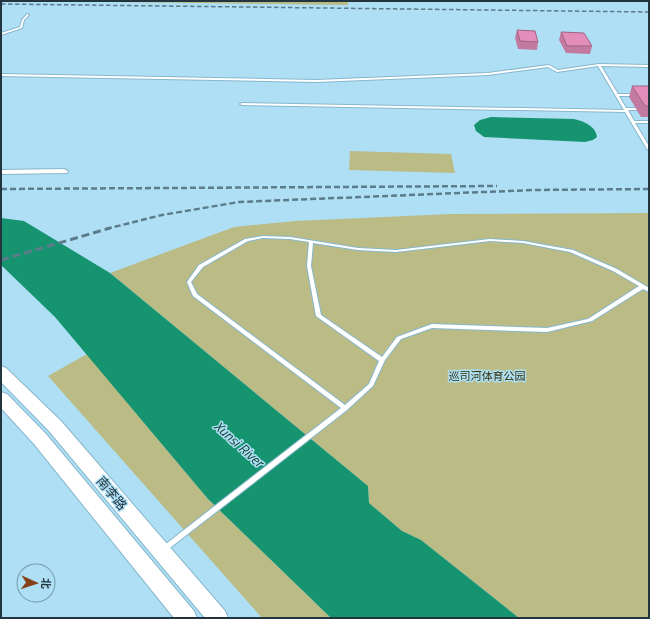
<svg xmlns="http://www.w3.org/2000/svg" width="650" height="619" font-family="'Titillium Web','Noto Sans SC',sans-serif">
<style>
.green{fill:#bbbb86}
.water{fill:#169470}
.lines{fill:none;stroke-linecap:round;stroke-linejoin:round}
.service-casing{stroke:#87b7cd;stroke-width:2}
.minor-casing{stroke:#87b7cd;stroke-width:2}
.secondary-casing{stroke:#87b7cd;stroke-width:2}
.service{fill:#fff;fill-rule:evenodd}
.minor{fill:#fff;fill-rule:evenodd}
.secondary{fill:#fff;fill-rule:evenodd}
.rail-far2{stroke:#5c7c8a;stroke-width:1.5;stroke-dasharray:4.5 2.5;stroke-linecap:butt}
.rail-far1{stroke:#5c7c8a;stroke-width:2.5;stroke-dasharray:6 3;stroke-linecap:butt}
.rail{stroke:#5c7c8a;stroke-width:3;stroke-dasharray:8 4;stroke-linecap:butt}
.wall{fill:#c37aa0}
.building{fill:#e38eba;stroke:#9f6382}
.labels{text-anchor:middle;stroke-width:3;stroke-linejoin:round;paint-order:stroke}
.park-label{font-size:11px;fill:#313006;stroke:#aedff5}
.near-street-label{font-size:13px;fill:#22353e;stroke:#aedff5}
.near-water-label{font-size:14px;font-style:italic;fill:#154535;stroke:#aedff5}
</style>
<rect width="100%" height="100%" fill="#aedff5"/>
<path class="green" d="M 31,1 L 348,1 L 348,5 Z
M 350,151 L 451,154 L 455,173 L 349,170 Z
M 649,213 L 649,618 L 519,618 L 421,540 L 402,531 L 369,503 L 368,486 L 110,273 L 234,227 L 295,221 L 451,214 Z
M 87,354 L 208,499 L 331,618 L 262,618 L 48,376 Z"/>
<path class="water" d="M 491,117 L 574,119 C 583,121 596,126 597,137 L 593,140 L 585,142 L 484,137 L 476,131 L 474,125 L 480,120 Z
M 1,218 L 24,221 L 110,273 L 368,486 L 369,503 L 402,531 L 421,540 L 519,618 L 331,618 L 208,499 L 55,317 L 1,265 Z"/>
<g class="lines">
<g class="service-casing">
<path id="service" d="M 27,14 L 29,15 L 24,20 L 22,28 L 1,35 L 1,33 L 20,27 L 22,20 Z
M 599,64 L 649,65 L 649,67 L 601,66 L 618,94 L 649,94 L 649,96 L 619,96 L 626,108 L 637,108 L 639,109 L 637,110 L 628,110 L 634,121 L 649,121 L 649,123 L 635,123 L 649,146 L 649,150 L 647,149 L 625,112 L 242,105 L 240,104 L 242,103 L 624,110 L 598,66 L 557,72 L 548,67 L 488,75 L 316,82 L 1,76 L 1,74 L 316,80 L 488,73 L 549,65 L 558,70 Z
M 263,236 L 290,237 L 358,248 L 396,250 L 490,239 L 523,241 L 573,250 L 617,269 L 649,288 L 649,292 L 643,289 L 592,321 L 547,332 L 432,328 L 401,339 L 385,360 L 373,386 L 347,410 L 166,551 L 164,552 L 162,551 L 161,549 L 162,547 L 341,408 L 193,296 L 187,282 L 199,265 L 245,239 ZM 263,238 L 290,239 L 309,242 L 307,266 L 316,316 L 379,361 L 369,384 L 345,405 L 197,294 L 191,282 L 203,267 L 248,241 ZM 490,241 L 523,243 L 570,252 L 613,271 L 639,286 L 588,319 L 547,328 L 432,324 L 397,337 L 382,357 L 321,315 L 311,266 L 313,243 L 358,250 L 396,252 Z"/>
</g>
<g class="minor-casing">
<path id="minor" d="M 64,169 L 68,171 L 67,173 L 1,174 L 1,170 Z"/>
</g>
<g class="secondary-casing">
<path id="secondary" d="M 1,366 L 6,368 L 61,421 L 225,611 L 228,618 L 205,618 L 49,431 L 1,382 Z
M 1,392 L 7,394 L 46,434 L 194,611 L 197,618 L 174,618 L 34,444 L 1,408 Z"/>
</g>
<use href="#service" class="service"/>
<use href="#minor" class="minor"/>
<use href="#secondary" class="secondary"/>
<path class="rail-far2" d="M 1,4 L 649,12"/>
<path class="rail-far1" d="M 1,189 L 497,186
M 106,229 L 162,215 L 239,202 L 533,190 L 649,189"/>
<path class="rail" d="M 1,260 L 110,228"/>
</g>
<path class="wall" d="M 517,30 L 538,42 L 537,50 L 518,49 L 515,38 Z
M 561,32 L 592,46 L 590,54 L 566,53 L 559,40 Z
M 632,86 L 649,86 L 649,117 L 641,117 L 629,97 Z"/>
<path class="building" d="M 517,30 L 535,31 L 538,42 L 520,41 Z
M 561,32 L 584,33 L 592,46 L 567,46 Z
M 632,86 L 649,86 L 649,106 L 645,106 Z"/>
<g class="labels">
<g class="park-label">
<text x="487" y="380">巡司河体育公园</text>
</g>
<g class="near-street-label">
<text transform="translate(112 493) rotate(50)" y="5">南李路</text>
</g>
<g class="near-water-label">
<text transform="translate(239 444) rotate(42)" y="5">Xunsi River</text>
</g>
</g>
<rect width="650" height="619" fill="none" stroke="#22353e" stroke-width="4"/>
<g transform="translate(36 583) rotate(93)"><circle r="19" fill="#aedff5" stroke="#769bac"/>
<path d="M0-3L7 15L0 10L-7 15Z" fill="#864119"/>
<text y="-6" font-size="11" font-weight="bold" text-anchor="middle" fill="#22353e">北</text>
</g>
</svg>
